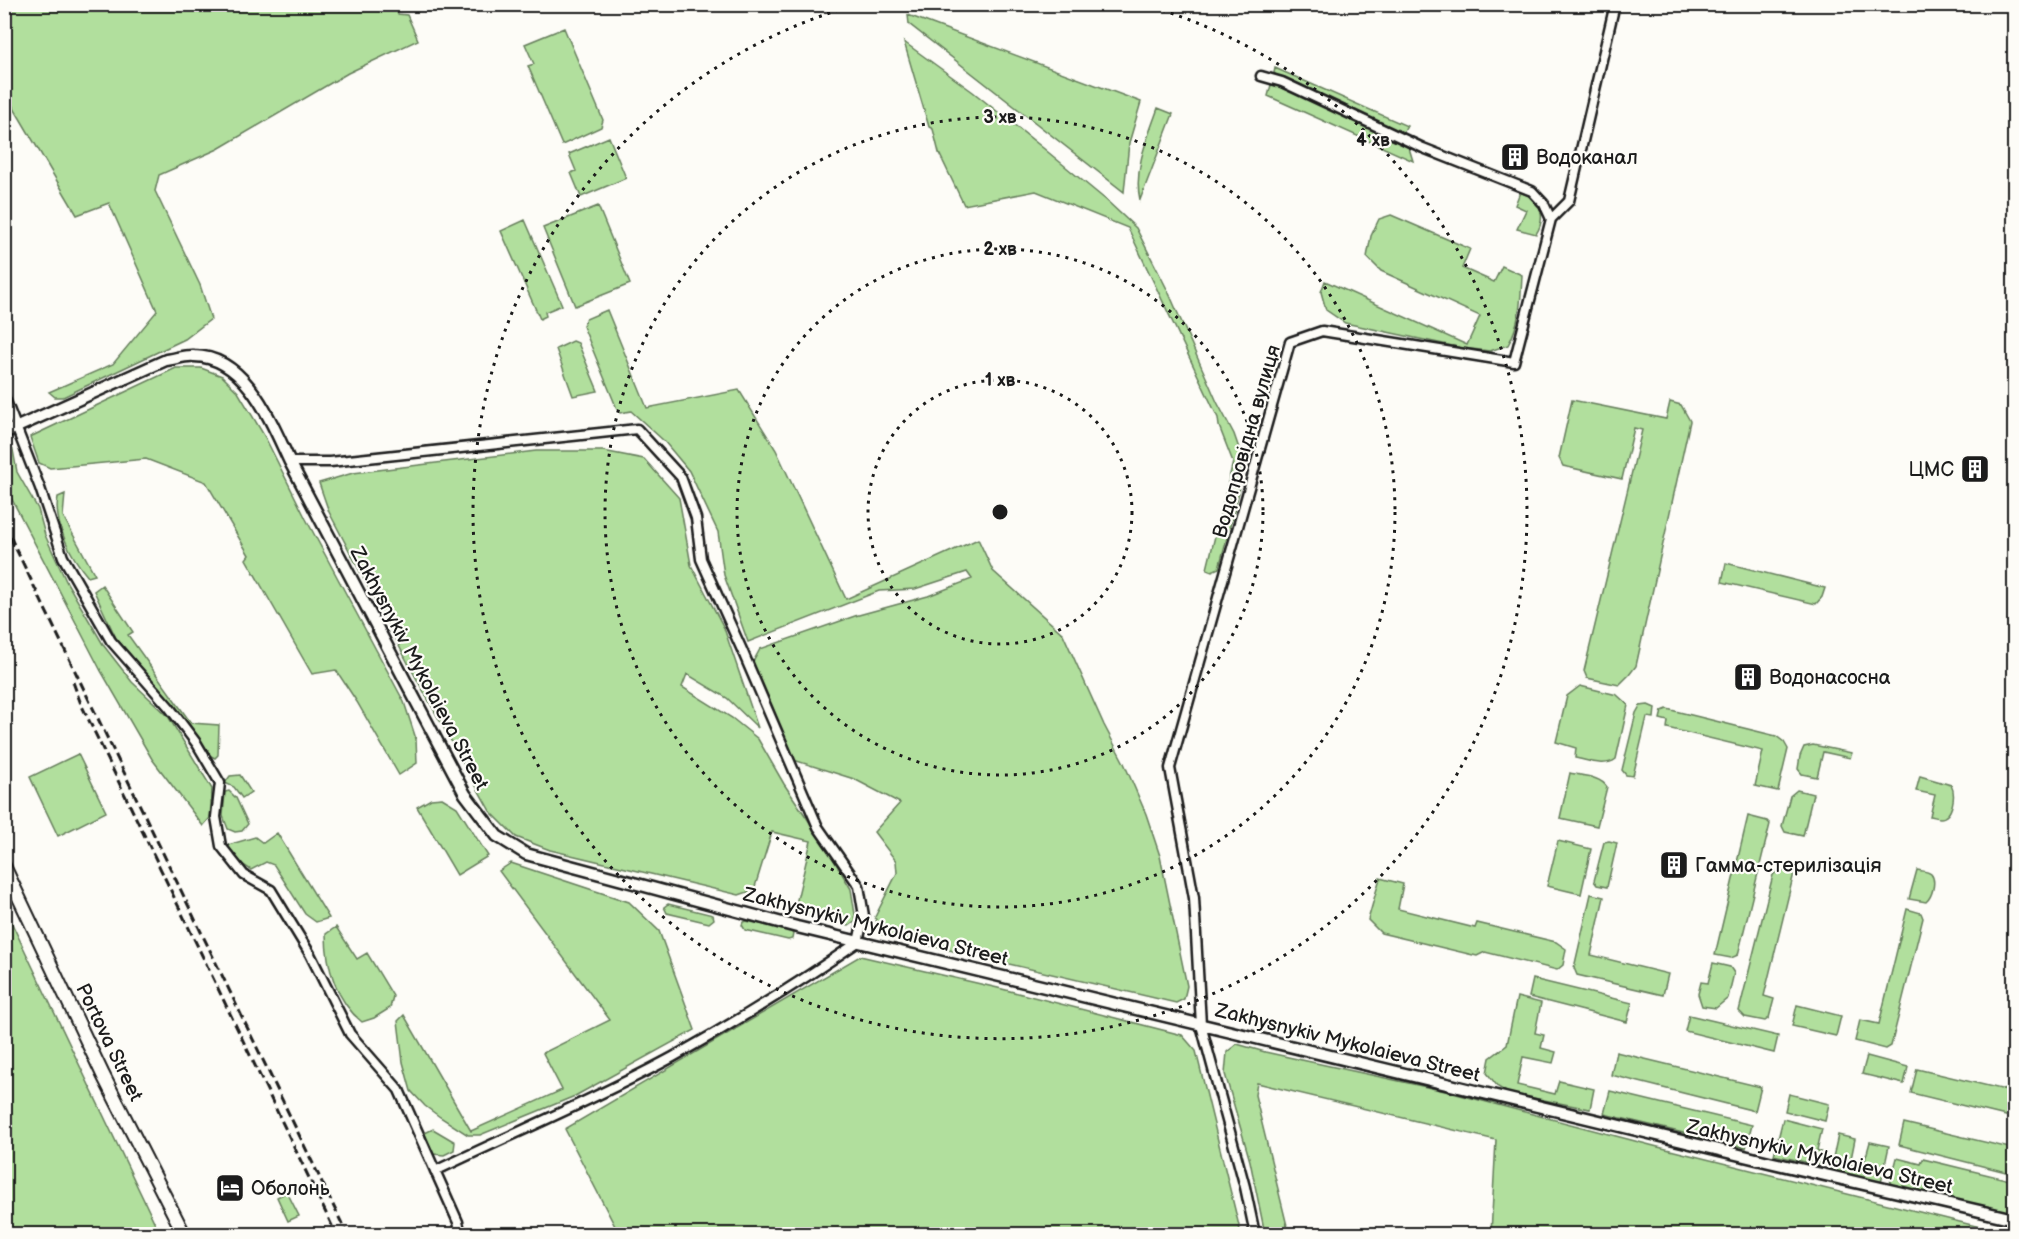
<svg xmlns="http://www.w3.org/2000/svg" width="2019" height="1239" font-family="'Balsamiq Sans',sans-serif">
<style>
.green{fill:#b1df9d;stroke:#667e5c;stroke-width:1.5}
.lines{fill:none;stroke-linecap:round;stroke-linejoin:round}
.minor-casing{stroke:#1c1c1c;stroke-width:13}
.tertiary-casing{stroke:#1c1c1c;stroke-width:15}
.secondary-casing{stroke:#1c1c1c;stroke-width:16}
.minor{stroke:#fdfcf7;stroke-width:8}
.tertiary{stroke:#fdfcf7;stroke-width:10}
.secondary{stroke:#fdfcf7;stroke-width:12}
.rail{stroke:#1c1c1c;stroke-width:3;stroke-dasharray:9 4.5;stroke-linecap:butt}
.ring{fill:none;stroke:#1c1c1c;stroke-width:3;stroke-dasharray:3 6}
.labels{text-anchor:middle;stroke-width:4.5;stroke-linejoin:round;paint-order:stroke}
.poi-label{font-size:20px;fill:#1c1c1c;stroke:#fdfcf7;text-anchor:start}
.street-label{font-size:20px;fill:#1c1c1c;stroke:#fdfcf7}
.centre{fill:#1c1c1c;stroke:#fdfcf7;stroke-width:3}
.ring-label{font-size:18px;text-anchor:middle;font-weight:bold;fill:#1c1c1c;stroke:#fdfcf7;stroke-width:4.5;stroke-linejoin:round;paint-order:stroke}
</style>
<rect width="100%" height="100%" fill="#fdfcf7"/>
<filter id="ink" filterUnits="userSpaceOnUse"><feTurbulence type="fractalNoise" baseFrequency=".0167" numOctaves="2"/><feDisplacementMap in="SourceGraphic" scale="12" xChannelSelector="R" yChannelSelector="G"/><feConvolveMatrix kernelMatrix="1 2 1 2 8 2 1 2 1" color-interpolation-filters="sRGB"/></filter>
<g filter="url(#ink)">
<path class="green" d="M 5,4 L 394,5 L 398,14 L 407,15 L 418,40 L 348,73 L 218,149 L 159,175 L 155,191 L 200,285 L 211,319 L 185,339 L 63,397 L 55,397 L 49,392 L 113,364 L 157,311 L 109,203 L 77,215 L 5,93 L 5,83 L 7,82 L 4,75 Z
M 908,15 L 1141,102 L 1129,143 L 1124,192 L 909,24 Z
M 564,28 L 603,120 L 601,127 L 562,145 L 528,66 L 534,64 L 525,44 Z
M 904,42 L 973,92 L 1043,148 L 1106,200 L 1136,228 L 1168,291 L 1217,402 L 1234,434 L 1243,460 L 1239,492 L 1219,568 L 1212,571 L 1207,569 L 1233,462 L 1219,426 L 1218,418 L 1128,228 L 1036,191 L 964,205 L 939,153 L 933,129 L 929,127 Z
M 1275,68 L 1407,126 L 1403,133 L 1279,77 L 1274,73 Z
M 1276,84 L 1371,128 L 1409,148 L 1413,161 L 1268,96 L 1271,85 Z
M 1158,108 L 1173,114 L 1140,200 C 1133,170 1148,137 1158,108 Z
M 609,137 L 626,178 L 581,197 L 571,173 L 576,171 L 569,154 Z
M 1520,192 C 1524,194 1531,196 1534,199 C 1544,208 1543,224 1536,234 L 1517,229 L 1526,210 L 1515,205 Z
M 598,206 L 630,284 L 575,306 L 543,228 Z
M 1391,215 L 1470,249 L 1462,268 L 1494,282 L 1502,266 L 1522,275 C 1521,299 1520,324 1508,345 L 1490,351 L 1462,348 L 1345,323 L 1326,310 L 1321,292 L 1325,281 L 1467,345 L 1480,316 L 1381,271 L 1367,257 L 1371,236 L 1379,219 Z
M 525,220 L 562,305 L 545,312 L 546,316 L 540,319 L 501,231 Z
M 607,310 L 647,408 L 739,390 L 776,450 L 846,599 L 978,539 L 993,571 L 1063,634 L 1104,725 L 1124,763 L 1146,814 L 1160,856 L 1187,986 L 1184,999 L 1176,1003 L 881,934 L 875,917 L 897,873 L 896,861 L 874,832 L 900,803 L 854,779 L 784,757 L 753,662 L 760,649 L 855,616 L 928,596 L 972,579 L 967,572 L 915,589 L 879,591 L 748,642 L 724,575 L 718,532 L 689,471 L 664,441 L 631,411 L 620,413 L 617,409 L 583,326 L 586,319 Z
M 573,341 L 578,343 L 598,391 L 573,396 L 556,349 Z
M 176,368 L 201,368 L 222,376 L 238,392 L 265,437 L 306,519 L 404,702 L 416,739 L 417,763 L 399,775 L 357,702 L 336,670 L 312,674 L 246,559 L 249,555 L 206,482 L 146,459 L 50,468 L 39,463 L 30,437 Z
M 1572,400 L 1666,419 L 1670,402 L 1681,405 L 1690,421 L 1636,666 L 1629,675 L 1619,685 L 1587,678 L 1584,671 L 1642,430 L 1634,428 L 1622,479 L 1563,466 L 1559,458 Z
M 5,444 L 13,450 L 17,472 L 38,509 L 45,535 L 66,581 L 104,646 L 132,682 L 168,716 L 212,789 L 210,818 L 203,826 L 152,759 L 101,671 L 5,486 Z
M 536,451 L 603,451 L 644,459 L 679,498 L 691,565 L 724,628 L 758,728 L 727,698 L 687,674 L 682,687 L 732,718 L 758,739 L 784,784 L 827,848 L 851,889 L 856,921 L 849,926 L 800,914 L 796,904 L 811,841 L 772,832 L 754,890 L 739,895 L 550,850 L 516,837 L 490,811 L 410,667 L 329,512 L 319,483 L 353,473 Z
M 65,494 L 63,516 L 95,575 L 88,577 C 71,557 53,523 58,497 Z
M 1726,563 L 1825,588 L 1822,597 L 1816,604 L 1722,582 Z
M 102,585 L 133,632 L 128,635 L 191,723 L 219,725 L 218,755 L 215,758 L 209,755 L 179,712 L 116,638 L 94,591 Z
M 1580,686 L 1617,695 L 1628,705 L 1616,759 C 1605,768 1587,760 1575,758 L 1576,748 L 1556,742 L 1567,696 Z
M 1648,705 L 1655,708 L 1654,718 L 1647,717 L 1633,776 L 1626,775 L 1622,770 L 1636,713 L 1640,706 Z
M 1667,709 L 1776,736 L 1784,742 L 1788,749 L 1778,791 L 1755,786 L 1763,751 L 1667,728 L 1668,721 L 1660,719 L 1662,711 Z
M 1813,745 L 1852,753 L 1850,758 L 1823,752 L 1817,777 L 1802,774 L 1798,769 L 1800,756 L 1804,747 Z
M 78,754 L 106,812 L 58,836 L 30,777 Z
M 1570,773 C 1582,776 1600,776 1607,787 L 1597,826 L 1560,818 Z
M 240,775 L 251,792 L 242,798 L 234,787 L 225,783 L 230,776 Z
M 1920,776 L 1951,785 C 1956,794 1953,818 1940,818 C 1936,818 1933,816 1930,816 L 1935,795 L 1916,791 Z
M 1797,790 L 1813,794 L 1803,836 L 1785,832 L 1782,826 L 1790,796 Z
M 229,791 L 236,798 L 248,824 L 242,831 L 235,832 L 228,829 L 223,816 L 225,792 Z
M 442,798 L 457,807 L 488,856 L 457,875 L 417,807 L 431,799 Z
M 1748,816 L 1767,821 L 1770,824 L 1738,955 L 1731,958 L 1715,955 Z
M 277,833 L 329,918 L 316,922 L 305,914 L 274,865 L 266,862 L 251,870 C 241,864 232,857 228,845 L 255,837 L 263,843 Z
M 1558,841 L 1591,849 L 1581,894 L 1547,886 Z
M 1609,841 L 1617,843 L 1607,887 L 1597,885 L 1594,881 L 1604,842 Z
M 511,863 L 629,902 L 659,931 L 695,1030 L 575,1096 L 480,1135 L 468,1135 L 440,1117 L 425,1106 L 411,1091 L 403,1062 L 398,1021 L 404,1015 L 471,1131 L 562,1090 L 543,1053 L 610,1020 L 499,871 Z
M 1779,870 L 1794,873 L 1764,996 L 1774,999 L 1769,1018 L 1765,1021 L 1745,1017 L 1739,1011 L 1773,875 Z
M 1917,870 C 1921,871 1928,871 1931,874 C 1937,881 1932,897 1926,902 L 1909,899 Z
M 1380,878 L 1403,884 L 1398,909 L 1475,928 L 1477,923 L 1556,942 L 1566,949 L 1563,965 L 1557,970 L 1485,952 L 1477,956 L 1381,933 L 1368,920 Z
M 1591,894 L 1604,897 L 1591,955 L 1668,974 L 1663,995 L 1577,975 L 1574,968 Z
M 668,904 L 713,915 L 714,919 L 709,923 L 667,913 L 664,907 Z
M 5,909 L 160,1234 L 5,1234 Z
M 1907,909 L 1921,913 L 1923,918 L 1891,1046 L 1886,1049 L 1855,1041 L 1860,1020 L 1879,1024 Z
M 746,921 L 790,930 L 793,934 L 792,939 L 788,940 L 745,930 L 742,925 L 743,922 Z
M 336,927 L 357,959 L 367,953 L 393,996 L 390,1008 L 374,1018 L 362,1022 C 336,1001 326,966 326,934 Z
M 860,956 L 998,988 L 1182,1035 L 1196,1051 L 1241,1234 L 619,1234 L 565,1129 Z
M 1713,963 L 1730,967 L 1734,973 L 1728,998 L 1716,1008 L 1702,1006 L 1698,994 L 1701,982 L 1708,983 Z
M 1533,979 L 1632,1003 L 1627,1022 L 1529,997 Z
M 1517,997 L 1541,1003 L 1535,1033 L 1544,1035 L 1541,1048 L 1556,1052 L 1553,1063 L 1523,1057 L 1517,1085 L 1555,1094 L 1559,1081 L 1594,1089 L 1590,1109 L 1508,1093 L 1498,1087 L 1487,1073 L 1490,1058 L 1507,1045 Z
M 1797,1005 L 1841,1016 L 1836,1036 L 1792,1026 Z
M 1689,1015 L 1778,1036 L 1774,1053 L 1685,1031 Z
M 1237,1044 L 1265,1052 L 1445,1091 L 1654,1146 L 2008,1234 L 1491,1234 L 1496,1140 L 1257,1083 L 1255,1095 L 1289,1234 L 1265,1234 L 1250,1161 L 1225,1074 L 1227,1052 Z
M 1616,1052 L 1761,1087 L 1755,1111 L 1611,1075 Z
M 1867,1056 L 1908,1067 L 1904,1084 L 1862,1074 Z
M 1917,1069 L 2014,1092 L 2014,1118 L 1911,1093 Z
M 1610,1091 L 1752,1125 L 1746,1148 L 1604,1114 Z
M 1789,1094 L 1829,1104 L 1825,1121 L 1785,1111 Z
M 1783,1119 L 1822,1129 L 1817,1150 L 1821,1152 L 1818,1165 L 1774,1155 Z
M 1904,1123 L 2014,1149 L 2014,1174 L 1899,1145 Z
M 433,1129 L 455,1142 L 454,1150 L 444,1155 L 433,1154 L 427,1144 L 425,1133 Z
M 1838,1135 L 1855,1139 L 1850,1164 L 1863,1167 L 1870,1142 L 1889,1146 L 1881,1183 L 1830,1171 Z
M 1897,1158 L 1921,1164 L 1923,1159 L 2014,1181 L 2014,1214 L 1890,1184 Z
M 287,1192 L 299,1216 L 288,1221 L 277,1197 Z"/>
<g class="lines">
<g class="minor-casing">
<path id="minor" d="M 1551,219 L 1569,201 L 1615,4
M 4,396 L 40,488 L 63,557 L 111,641 L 169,707 L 197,744 L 220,783 L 216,817 L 221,846 L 244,875 L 271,890 L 310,954 L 350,1034 L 399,1090 L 458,1222 L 461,1234
M 290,462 L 330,462 L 637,429 L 681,477 L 696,518 L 701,559 L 742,650 L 809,806 L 818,827 L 859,886 L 864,916 L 858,942 C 799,983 736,1022 673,1057 C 596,1099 514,1133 435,1171
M 1255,1234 L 1245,1187 L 1201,1025 L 1194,898 L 1170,768 L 1290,342 L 1322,331 L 1514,362 L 1551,219 L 1544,204 L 1532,191 L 1423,148 L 1282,82 L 1261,76"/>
</g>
<g class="tertiary-casing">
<path id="tertiary" d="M 4,433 L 166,360 C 175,359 185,355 194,356 C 247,357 271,422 290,462 L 465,794 L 497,836 L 526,854 L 797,927 L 1769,1162 L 2014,1219"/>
</g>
<g class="secondary-casing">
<path id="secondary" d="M 4,866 L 103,1075 L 184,1234"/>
</g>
<use href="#minor" class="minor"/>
<use href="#tertiary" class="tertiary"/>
<use href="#secondary" class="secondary"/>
<path class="rail" d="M 4,524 L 347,1234
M 73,682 L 81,704 L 111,766 L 336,1234"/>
</g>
</g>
<g class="ring">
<circle cx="1000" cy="512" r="132"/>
<circle cx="1000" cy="512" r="263"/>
<circle cx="1000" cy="512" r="395"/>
<path d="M1145 5A527 527 0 1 1 855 5"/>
</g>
<defs>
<g id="building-square" transform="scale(1.5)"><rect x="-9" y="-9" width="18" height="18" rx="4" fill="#1c1c1c" stroke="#fdfcf7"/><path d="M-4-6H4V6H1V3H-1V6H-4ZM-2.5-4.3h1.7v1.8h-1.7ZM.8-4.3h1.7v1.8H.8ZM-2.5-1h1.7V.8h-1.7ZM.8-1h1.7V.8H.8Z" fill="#fff"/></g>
<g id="hotel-square" transform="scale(1.5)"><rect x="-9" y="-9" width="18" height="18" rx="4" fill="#1c1c1c" stroke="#fdfcf7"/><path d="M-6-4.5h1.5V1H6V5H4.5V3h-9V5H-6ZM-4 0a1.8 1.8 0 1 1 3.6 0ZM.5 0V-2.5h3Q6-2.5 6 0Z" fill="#fff"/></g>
</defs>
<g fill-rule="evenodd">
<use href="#building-square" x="1515" y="157"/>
<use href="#building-square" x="1975" y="469"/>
<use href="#building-square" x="1748" y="677"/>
<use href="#building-square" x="1674" y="865"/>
<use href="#hotel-square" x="230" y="1188"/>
</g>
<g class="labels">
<g class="poi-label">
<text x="1536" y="164">Водоканал</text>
<text x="1954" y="476" text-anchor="end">ЦМС</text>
<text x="1769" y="684">Водонасосна</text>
<text x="1695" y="872">Гамма-стерилізація</text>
<text x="251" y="1195">Оболонь</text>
</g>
<g class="street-label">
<text transform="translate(1246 441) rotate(-74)" y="7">Водопровідна вулиця</text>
<text transform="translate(420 668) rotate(62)" y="7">Zakhysnykiv Mykolaieva Street</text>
<text transform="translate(876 926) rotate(14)" y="7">Zakhysnykiv Mykolaieva Street</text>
<text transform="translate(110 1042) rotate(64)" y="7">Portova Street</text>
<text transform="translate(1348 1042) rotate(14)" y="7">Zakhysnykiv Mykolaieva Street</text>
<text transform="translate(1820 1156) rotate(13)" y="7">Zakhysnykiv Mykolaieva Street</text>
</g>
</g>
<circle cx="1000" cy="512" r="9" class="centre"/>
<g class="ring-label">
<text x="1000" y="123">3 хв</text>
<text x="1373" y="146">4 хв</text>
<text x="1000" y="255">2 хв</text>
<text x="1000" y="386">1 хв</text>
</g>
<rect width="2019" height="1239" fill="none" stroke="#fdfcf7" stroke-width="24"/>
<rect x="12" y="12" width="1995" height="1215" fill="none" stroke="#1c1c1c" stroke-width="2" filter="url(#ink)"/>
</svg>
